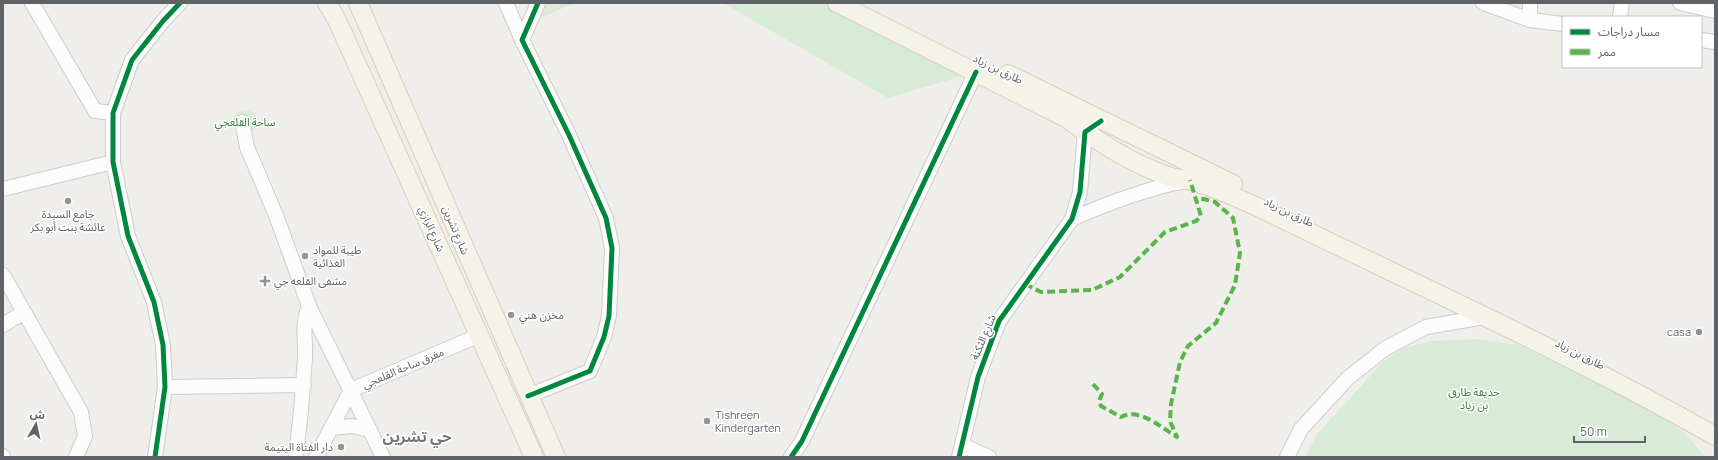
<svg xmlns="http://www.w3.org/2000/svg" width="1718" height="460" font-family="Manrope,'Noto Sans Arabic',sans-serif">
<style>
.green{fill:#d8ebd6}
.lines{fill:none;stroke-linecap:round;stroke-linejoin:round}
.minor-casing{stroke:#cbcccc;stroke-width:16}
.major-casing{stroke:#d7ceb8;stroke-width:20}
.minor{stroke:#fdfcfc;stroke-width:14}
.major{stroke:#f4f2e9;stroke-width:18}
.quiet{stroke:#58b549;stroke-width:4;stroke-dasharray:8 4;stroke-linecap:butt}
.cycleway-casing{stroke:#fff;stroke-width:8}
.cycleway{stroke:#00873e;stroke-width:5}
.poi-dot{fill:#919496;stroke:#fff;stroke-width:1.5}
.labels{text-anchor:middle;stroke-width:3;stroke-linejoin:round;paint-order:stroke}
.street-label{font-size:11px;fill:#5f6368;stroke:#fff}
.park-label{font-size:11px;fill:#348238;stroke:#fff}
.poi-label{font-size:11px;fill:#5f6368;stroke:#fff;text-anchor:start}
.district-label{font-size:15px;font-weight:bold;fill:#70757a;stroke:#fff}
</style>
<rect width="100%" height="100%" fill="#efeeea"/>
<path class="green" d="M 531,3 L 575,3 L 526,24 Z
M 723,3 L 837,3 L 976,72 L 888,98 Z
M233 122a12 12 0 1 1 24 0a12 12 0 1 1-24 0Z
M 1475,339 L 1519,345 L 1638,402 L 1685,433 L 1705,457 L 1305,457 L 1318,433 L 1383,362 L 1403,348 L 1432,341 Z"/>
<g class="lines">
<g class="minor-casing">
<path id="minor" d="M 32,3 L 95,111 L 113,113
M 506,3 L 522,40
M 1483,3 L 1530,20
M 1530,3 L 1530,20 L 1563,24
M 1680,3 L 1715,11
M 1620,17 L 1622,3
M 1701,40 L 1715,42
M 242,122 L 247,147 L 277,218 L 309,306 L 383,457
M 3,189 L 113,162
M 1072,219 C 1108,203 1146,189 1185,181
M 3,275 L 81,412 L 85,436 L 76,457
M 3,325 L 24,312
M 165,387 L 304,385
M 528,396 L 590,371 L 604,337 L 609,316 L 612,248 L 606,218 L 569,135 L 522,40 L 538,3
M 332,428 L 352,426 L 370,430
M 962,445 L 989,457
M 3,456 L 3,457
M 155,457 L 165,387 L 163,345 L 154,302 L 128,236 L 113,162 L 113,113 L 132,60 L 163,21 L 180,3
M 296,457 C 300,424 303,391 305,358 C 306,338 301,326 309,306
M 316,457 L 351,390 L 480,335
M 791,457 L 802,441 L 976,72
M 959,457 L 978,377 L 999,321 L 1072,219 L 1080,192 L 1085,132 L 1091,128
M 1287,457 L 1301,429 L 1348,378 L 1386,348 L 1426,327 L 1484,317"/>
</g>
<g class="major-casing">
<path id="major" d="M 327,3 L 337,20 L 534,457
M 358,3 L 556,457
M 837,3 L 1068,119 C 1098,142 1132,164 1168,176 C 1176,179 1184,179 1192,181 C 1218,189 1243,200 1268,212 C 1417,285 1571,354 1715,436
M 1008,74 L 1233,184"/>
</g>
<use href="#minor" class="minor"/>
<use href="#major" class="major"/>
<path class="quiet" d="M 1025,284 L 1041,292 L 1092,290 L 1120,277 L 1165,232 L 1196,221 L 1201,216 L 1190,180
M 1093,384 L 1102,394 L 1099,401 L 1101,406 L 1121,417 C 1139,407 1162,428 1177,437 L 1170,421 L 1171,404 L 1180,362 L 1188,346 L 1216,323 L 1235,285 L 1240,253 L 1233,218 L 1215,202 L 1204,199 L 1195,200"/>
<g class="cycleway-casing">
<path id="cycleway" d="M 528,396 L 590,371 L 604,337 L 609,316 L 612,248 L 606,218 L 569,135 L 522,40 L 538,3
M 155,457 L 165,387 L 163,345 L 154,302 L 128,236 L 113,162 L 113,113 L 132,60 L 163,21 L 180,3
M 791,457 L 802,441 L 976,72
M 959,457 L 978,377 L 999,321 L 1072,219 L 1080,192 L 1085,132 L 1101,121"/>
</g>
<use href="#cycleway" class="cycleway"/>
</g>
<g class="poi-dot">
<circle cx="68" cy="201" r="4"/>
<circle cx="305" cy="256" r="4"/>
<path d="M263 275h4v4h4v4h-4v4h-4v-4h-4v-4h4z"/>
<circle cx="511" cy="315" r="4"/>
<circle cx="1699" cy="332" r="4"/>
<circle cx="707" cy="421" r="4"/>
<circle cx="341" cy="447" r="4"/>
</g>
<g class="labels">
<g class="street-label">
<text transform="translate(998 69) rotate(26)" y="4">طارق بن زياد</text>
<text transform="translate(1289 212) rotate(26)" y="4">طارق بن زياد</text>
<text transform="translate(432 229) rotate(66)" y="4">شارع الرازي</text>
<text transform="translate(456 230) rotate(67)" y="4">شارع تشرين</text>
<text transform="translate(983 337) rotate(-67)" y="4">شارع الثكنة</text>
<text transform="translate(1580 354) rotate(27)" y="4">طارق بن زياد</text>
<text transform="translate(403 368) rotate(-23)" y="4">مفرق ساحة القلعجي</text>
</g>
<g class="park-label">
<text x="245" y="126">ساحة القلعجي</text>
<text x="1474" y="396">حديقة طارق<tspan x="1474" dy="13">بن زياد</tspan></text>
</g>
<g class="poi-label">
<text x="68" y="218" text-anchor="middle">جامع السيدة<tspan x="68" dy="13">عائشة بنت أبو بكر</tspan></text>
<text x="313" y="254">طيبة للمواد<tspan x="313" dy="13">الغذائية</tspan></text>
<text x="274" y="285">مشفى القلعه جي</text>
<text x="519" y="319">مخزن هني</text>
<text x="1691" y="336" text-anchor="end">casa</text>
<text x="715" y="419">Tishreen<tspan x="715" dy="13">Kindergarten</tspan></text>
<text x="333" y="451" text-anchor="end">دار الفتاة اليتيمة</text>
</g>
<g class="district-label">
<text x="417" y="442">حي تشرين</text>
</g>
</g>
<rect width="1718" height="460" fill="none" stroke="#5f6368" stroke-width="8"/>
<rect x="1562" y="16" width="140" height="52" fill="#ffffff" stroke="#bfc1c3"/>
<rect x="1570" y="29" width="20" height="6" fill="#00873e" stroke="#bfc1c3"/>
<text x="1598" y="36" font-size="12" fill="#5f6368">مسار دراجات</text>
<rect x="1570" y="49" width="20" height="6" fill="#58b549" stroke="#bfc1c3"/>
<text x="1598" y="56" font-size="12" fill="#5f6368">ممر</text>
<g transform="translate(36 424) rotate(9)" stroke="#ffffff" stroke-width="3" paint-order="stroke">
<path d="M0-3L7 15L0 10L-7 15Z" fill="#5f6368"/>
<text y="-6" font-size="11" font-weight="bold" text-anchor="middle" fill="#5f6368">ش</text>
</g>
<path d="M1574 436v6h71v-6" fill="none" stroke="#5f6368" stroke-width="2"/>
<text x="1580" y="436" font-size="12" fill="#5f6368" stroke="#ffffff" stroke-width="3" paint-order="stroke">50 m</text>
</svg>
